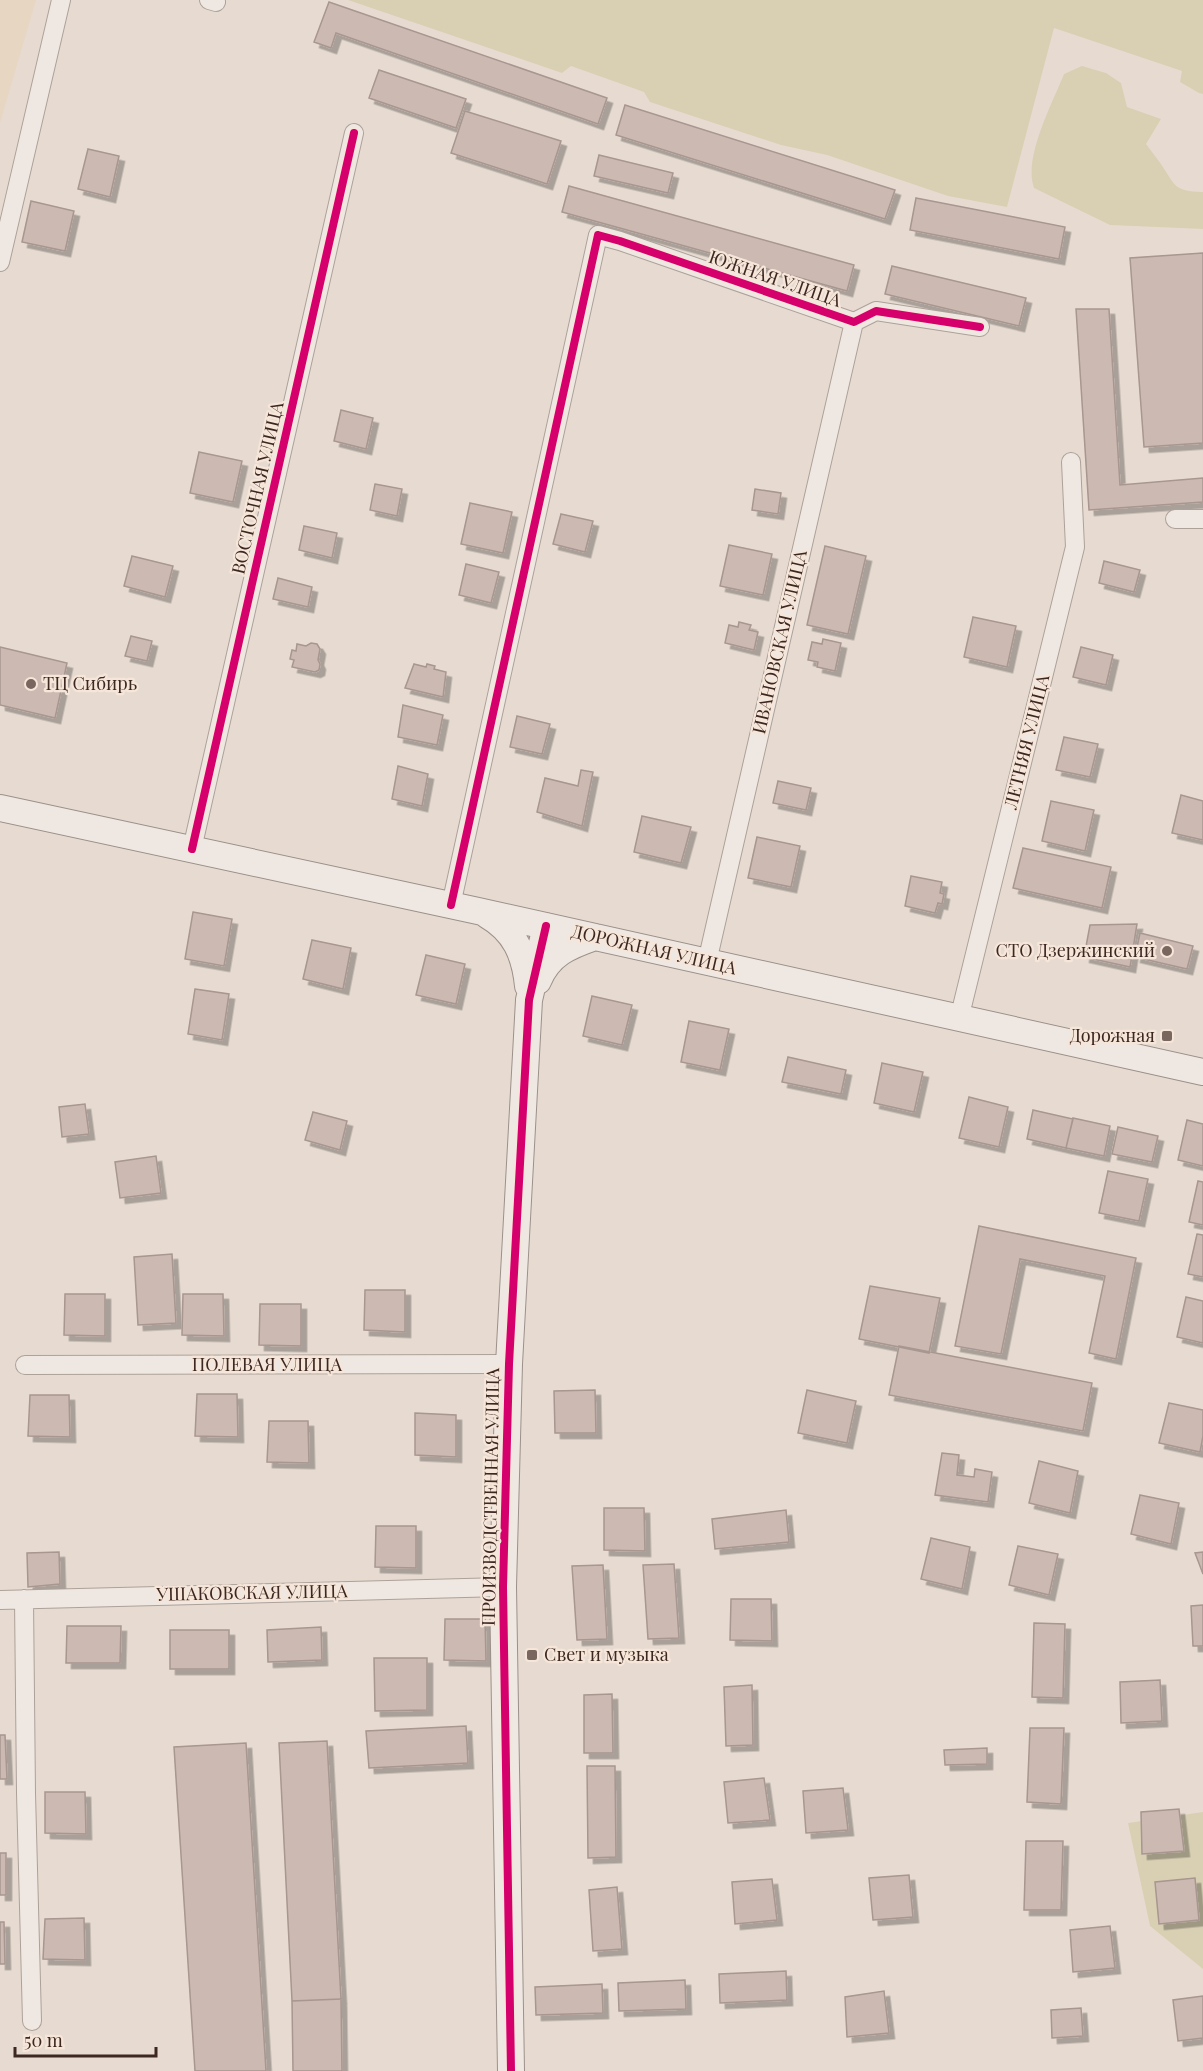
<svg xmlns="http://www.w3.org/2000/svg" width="1203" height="2071" font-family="'Playfair Display',serif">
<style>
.farmland{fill:#e6d6c2}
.green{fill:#d9d0b4}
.building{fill:#cbb9b2;stroke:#a89690;stroke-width:1.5;filter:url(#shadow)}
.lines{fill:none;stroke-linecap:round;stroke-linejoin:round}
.street-casing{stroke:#ada199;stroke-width:20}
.secondary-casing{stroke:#9c908a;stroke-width:28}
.street{stroke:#efe8e2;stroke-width:18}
.secondary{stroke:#efe8e2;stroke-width:26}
.cycleway-casing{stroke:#f6e6d9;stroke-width:11}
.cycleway{stroke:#d6006c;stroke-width:8}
.poi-dot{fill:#78665f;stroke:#f6e6d9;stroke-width:2}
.labels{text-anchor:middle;stroke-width:4.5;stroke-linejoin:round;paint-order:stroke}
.street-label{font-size:18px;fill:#3c2721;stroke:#f6e6d9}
.poi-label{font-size:18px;fill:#3c2721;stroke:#f6e6d9;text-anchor:start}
</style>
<defs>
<filter id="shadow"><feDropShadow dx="5.5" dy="5.5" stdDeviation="0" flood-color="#0004"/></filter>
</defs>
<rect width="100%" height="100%" fill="#e7dbd1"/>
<path class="farmland" d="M 0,0 L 36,0 L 0,123 Z"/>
<path class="green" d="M 348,0 L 1203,0 L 1203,94 L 1199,93 L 1180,82 L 1182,71 L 1054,28 L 1007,207 L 948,196 L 827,155 L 781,145 L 650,102 L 644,92 L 571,66 L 562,73 Z
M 1082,66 L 1106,73 L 1121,83 L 1127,107 L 1161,119 L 1146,144 C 1151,151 1156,157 1161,164 C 1176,186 1173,191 1203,192 L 1203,229 L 1110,225 L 1034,188 C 1023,158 1052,104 1064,74 Z
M 1203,1812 L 1203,1969 L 1150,1926 L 1128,1823 Z"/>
<path class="building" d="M 329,2 L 607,98 L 598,124 L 336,33 L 331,48 L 314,42 Z
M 379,70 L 466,99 L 456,128 L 369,98 Z
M 625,105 L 895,190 L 885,219 L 616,135 Z
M 465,111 L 561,141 L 547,184 L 451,153 Z
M 88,149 L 119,156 L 110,197 L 78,189 Z
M 599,155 L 673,173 L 668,193 L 594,176 Z
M 569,186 L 854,265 L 847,291 L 562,212 Z
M 916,198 L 1065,227 L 1059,259 L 910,230 Z
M 31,201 L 74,211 L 65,251 L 22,242 Z
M 1203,253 L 1203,443 L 1144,447 L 1130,258 Z
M 892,266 L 1026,298 L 1019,326 L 885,294 Z
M 1076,309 L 1109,309 L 1120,485 L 1203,478 L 1203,502 L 1089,510 Z
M 341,410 L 373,418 L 366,449 L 334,441 Z
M 199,452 L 242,461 L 233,502 L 190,493 Z
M 375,484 L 402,489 L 397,516 L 370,510 Z
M 755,489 L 781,493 L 778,514 L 752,510 Z
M 470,503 L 512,512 L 503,553 L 461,544 Z
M 561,514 L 593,521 L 585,552 L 553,544 Z
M 304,526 L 337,533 L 332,558 L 299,550 Z
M 729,545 L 772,554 L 763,595 L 720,586 Z
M 825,546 L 866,556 L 848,634 L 807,625 Z
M 132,556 L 173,566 L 165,597 L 124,586 Z
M 1104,561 L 1140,570 L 1134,592 L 1099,583 Z
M 466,564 L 499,572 L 491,603 L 459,595 Z
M 278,578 L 312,587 L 308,607 L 273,599 Z
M 973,617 L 1016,626 L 1007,667 L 964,657 Z
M 739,622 L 751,625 L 749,630 L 758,632 L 754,650 L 725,643 L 729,625 L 738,627 Z
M 131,636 L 152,641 L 147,661 L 125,656 Z
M 823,639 L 841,643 L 835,671 L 817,667 L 818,662 L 808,660 L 812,642 L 822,644 Z
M 311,643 L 317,644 L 320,649 L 318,660 L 320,664 L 319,670 L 315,672 L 292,667 L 294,660 L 290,659 L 292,650 L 296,651 L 297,644 L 306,646 Z
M 0,647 L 67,663 L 55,718 L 0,705 Z
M 1081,647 L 1113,655 L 1106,685 L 1073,677 Z
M 414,664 L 426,667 L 427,664 L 435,666 L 434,669 L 446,672 L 443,697 L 405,688 Z
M 403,705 L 443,715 L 437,745 L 398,737 Z
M 517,716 L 550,724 L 542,754 L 510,747 Z
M 1064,737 L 1098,744 L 1090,777 L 1056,770 Z
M 398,766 L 428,774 L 422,806 L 392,799 Z
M 581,770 L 593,772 L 582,826 L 537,812 L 545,778 L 578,786 Z
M 778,781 L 811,788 L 806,810 L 773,803 Z
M 1181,795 L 1203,801 L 1203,840 L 1172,833 Z
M 1051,801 L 1094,810 L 1085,851 L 1042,841 Z
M 642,816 L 691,827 L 681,863 L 634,852 Z
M 757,837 L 800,846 L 791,887 L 748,878 Z
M 1023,848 L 1111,867 L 1102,908 L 1013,888 Z
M 911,876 L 942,882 L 940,893 L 944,894 L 942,904 L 938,903 L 935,913 L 905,906 Z
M 193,912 L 232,919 L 224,966 L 185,959 Z
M 1137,924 L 1130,967 L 1084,957 L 1090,925 Z
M 1140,933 L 1193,946 L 1187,969 L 1135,957 Z
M 312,940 L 351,948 L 343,989 L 303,979 Z
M 426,955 L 465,964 L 456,1004 L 416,995 Z
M 195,989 L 229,994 L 222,1040 L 188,1034 Z
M 592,996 L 632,1005 L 622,1045 L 583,1036 Z
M 689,1021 L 729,1029 L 720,1070 L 681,1062 Z
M 788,1057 L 846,1070 L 841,1094 L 782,1082 Z
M 882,1063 L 923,1072 L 914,1112 L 874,1103 Z
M 969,1097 L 1008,1107 L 999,1147 L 959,1138 Z
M 85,1104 L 89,1134 L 62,1137 L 59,1107 Z
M 1033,1110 L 1073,1119 L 1066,1148 L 1027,1139 Z
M 313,1112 L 347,1121 L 340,1150 L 305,1140 Z
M 1073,1118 L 1110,1126 L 1104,1156 L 1066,1148 Z
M 1187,1120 L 1203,1124 L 1203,1166 L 1178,1160 Z
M 1118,1127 L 1158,1136 L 1152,1162 L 1112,1154 Z
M 156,1156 L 161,1193 L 120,1198 L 115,1162 Z
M 1108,1171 L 1148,1179 L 1139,1221 L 1099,1213 Z
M 1198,1181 L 1203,1182 L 1203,1225 L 1189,1222 Z
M 979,1226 L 1136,1258 L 1116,1359 L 1089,1353 L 1105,1276 L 1020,1259 L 1001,1354 L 955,1346 Z
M 1197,1234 L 1203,1235 L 1203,1277 L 1188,1274 Z
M 172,1254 L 176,1323 L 138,1325 L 134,1257 Z
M 870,1286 L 940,1298 L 929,1353 L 859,1339 Z
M 365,1290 L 405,1290 L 405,1332 L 364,1330 Z
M 65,1294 L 105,1294 L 105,1336 L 64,1335 Z
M 183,1294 L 223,1294 L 224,1336 L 182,1335 Z
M 1186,1297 L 1203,1301 L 1203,1343 L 1177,1337 Z
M 260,1304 L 301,1304 L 301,1346 L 259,1345 Z
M 899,1346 L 1092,1383 L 1083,1431 L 889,1395 Z
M 595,1390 L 596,1433 L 555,1433 L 554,1391 Z
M 807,1390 L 856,1401 L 847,1443 L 798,1433 Z
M 197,1394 L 237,1394 L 238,1437 L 195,1436 Z
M 30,1395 L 69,1395 L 70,1437 L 28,1436 Z
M 1169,1403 L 1203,1410 L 1203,1436 L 1200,1452 L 1159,1443 Z
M 415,1413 L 456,1415 L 456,1457 L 415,1455 Z
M 269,1421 L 308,1421 L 309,1463 L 267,1462 Z
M 942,1453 L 959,1455 L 957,1475 L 974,1477 L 975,1469 L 992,1472 L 988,1502 L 935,1495 Z
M 1039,1461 L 1078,1471 L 1070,1513 L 1029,1503 Z
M 1140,1495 L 1179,1503 L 1171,1544 L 1131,1534 Z
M 604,1508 L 644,1508 L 645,1551 L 604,1550 Z
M 786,1510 L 789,1542 L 715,1549 L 712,1519 Z
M 376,1526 L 416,1526 L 416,1568 L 375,1567 Z
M 931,1538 L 970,1547 L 962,1589 L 921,1579 Z
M 1018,1546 L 1058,1554 L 1049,1595 L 1009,1585 Z
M 59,1552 L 60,1584 L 28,1587 L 27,1553 Z
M 1203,1552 L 1203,1574 L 1195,1553 Z
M 674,1564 L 679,1638 L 648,1639 L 643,1565 Z
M 603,1565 L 607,1639 L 577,1640 L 572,1566 Z
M 731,1599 L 771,1599 L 772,1641 L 730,1640 Z
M 1203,1605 L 1203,1646 L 1193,1646 L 1191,1606 Z
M 445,1619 L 485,1619 L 486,1661 L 444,1660 Z
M 1034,1623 L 1065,1624 L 1063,1698 L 1032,1697 Z
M 67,1626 L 121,1626 L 120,1663 L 66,1663 Z
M 321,1627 L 322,1660 L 268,1662 L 267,1630 Z
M 170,1630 L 229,1630 L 229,1669 L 170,1669 Z
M 374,1658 L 427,1658 L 427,1710 L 375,1711 Z
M 1160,1680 L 1162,1721 L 1121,1723 L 1120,1682 Z
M 752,1685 L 753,1745 L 726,1746 L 724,1687 Z
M 612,1694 L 613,1753 L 584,1753 L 584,1695 Z
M 466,1726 L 468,1763 L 369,1768 L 366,1731 Z
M 1030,1728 L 1064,1728 L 1061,1804 L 1027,1802 Z
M 0,1735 L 5,1735 L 7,1779 L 0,1779 Z
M 327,1741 L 341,1999 L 292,2001 L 279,1743 Z
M 246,1743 L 266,2071 L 195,2071 L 174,1747 Z
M 987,1748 L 987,1764 L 945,1765 L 944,1750 Z
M 587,1766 L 615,1766 L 616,1857 L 588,1858 Z
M 764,1778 L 770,1820 L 728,1823 L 724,1782 Z
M 843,1788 L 848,1830 L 806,1833 L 803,1791 Z
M 45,1792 L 85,1792 L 86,1834 L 45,1833 Z
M 1179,1809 L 1184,1851 L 1142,1854 L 1141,1812 Z
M 1026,1841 L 1063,1841 L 1061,1910 L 1024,1910 Z
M 0,1853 L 6,1853 L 6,1895 L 0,1895 Z
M 909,1875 L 913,1917 L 873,1920 L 869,1878 Z
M 1195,1878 L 1199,1920 L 1159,1924 L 1155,1882 Z
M 772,1879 L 777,1920 L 735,1924 L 732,1882 Z
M 617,1887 L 622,1949 L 593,1951 L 589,1890 Z
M 84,1918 L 85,1960 L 43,1959 L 45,1919 Z
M 0,1922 L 4,1922 L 5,1964 L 0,1964 Z
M 1110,1926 L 1115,1968 L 1073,1972 L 1070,1930 Z
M 786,1971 L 787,2000 L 720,2003 L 719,1974 Z
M 685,1980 L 686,2009 L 619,2011 L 618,1983 Z
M 602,1984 L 603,2013 L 536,2015 L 535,1987 Z
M 884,1991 L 889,2033 L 847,2037 L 845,1997 Z
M 1203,1996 L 1203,2038 L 1178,2041 L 1173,2000 Z
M 341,1999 L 342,2071 L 293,2071 L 292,2001 Z
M 1081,2008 L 1083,2036 L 1052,2038 L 1051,2010 Z"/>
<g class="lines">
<g class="street-casing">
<path id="street" d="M 209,0 L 216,2
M 0,262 L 61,0
M 1175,519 L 1203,519
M 192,849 L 354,133
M 451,905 L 598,235 L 620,241 L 854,322 L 876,311 L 980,327
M 707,962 L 854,322
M 959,1019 L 1075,547 L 1071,462
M 25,1365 L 509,1364
M 24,1599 L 26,1793 L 32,2021
M 0,1600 L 503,1587"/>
</g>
<g class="secondary-casing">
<path id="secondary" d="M 0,808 L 478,911 L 1203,1072
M 487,915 C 515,931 525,955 528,986
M 538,981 C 549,954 569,946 595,937
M 511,2071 L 503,1587 L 509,1364 L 529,1000 L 546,926"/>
</g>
<use href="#street" class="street"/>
<use href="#secondary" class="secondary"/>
<g class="cycleway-casing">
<path id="cycleway" d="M 192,849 L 354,133
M 451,905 L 598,235 L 620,241 L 854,322 L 876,311 L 980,327
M 511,2071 L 503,1587 L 509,1364 L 529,1000 L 546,926"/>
</g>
<use href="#cycleway" class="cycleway"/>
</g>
<g class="poi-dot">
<circle cx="31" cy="684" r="6"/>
<circle cx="1167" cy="951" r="6"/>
<rect x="1161" y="1030" width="12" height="12" rx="3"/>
<rect x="526" y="1649" width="12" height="12" rx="3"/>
</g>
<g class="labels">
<g class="street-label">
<text transform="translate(775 279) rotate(19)" y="6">ЮЖНАЯ УЛИЦА</text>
<text transform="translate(258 488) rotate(-77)" y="6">ВОСТОЧНАЯ УЛИЦА</text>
<text transform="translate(780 642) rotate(-77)" y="6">ИВАНОВСКАЯ УЛИЦА</text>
<text transform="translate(1027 742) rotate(-76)" y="6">ЛЕТНЯЯ УЛИЦА</text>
<text transform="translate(654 950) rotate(13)" y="6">ДОРОЖНАЯ УЛИЦА</text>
<text x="267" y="1371">ПОЛЕВАЯ УЛИЦА</text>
<text transform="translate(491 1497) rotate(-89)" y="6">ПРОИЗВОДСТВЕННАЯ УЛИЦА</text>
<text transform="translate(252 1593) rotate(-1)" y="6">УШАКОВСКАЯ УЛИЦА</text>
</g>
<g class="poi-label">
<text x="43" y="690">ТЦ Сибирь</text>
<text x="1155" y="957" text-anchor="end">СТО Дзержинский</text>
<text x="1155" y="1042" text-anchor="end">Дорожная</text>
<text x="544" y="1661">Свет и музыка</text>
</g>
</g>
<path d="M15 2047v9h141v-9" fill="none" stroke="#3c2721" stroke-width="3"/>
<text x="24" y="2047" font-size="18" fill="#3c2721" stroke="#f6e6d9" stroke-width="4.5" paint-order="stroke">50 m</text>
</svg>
